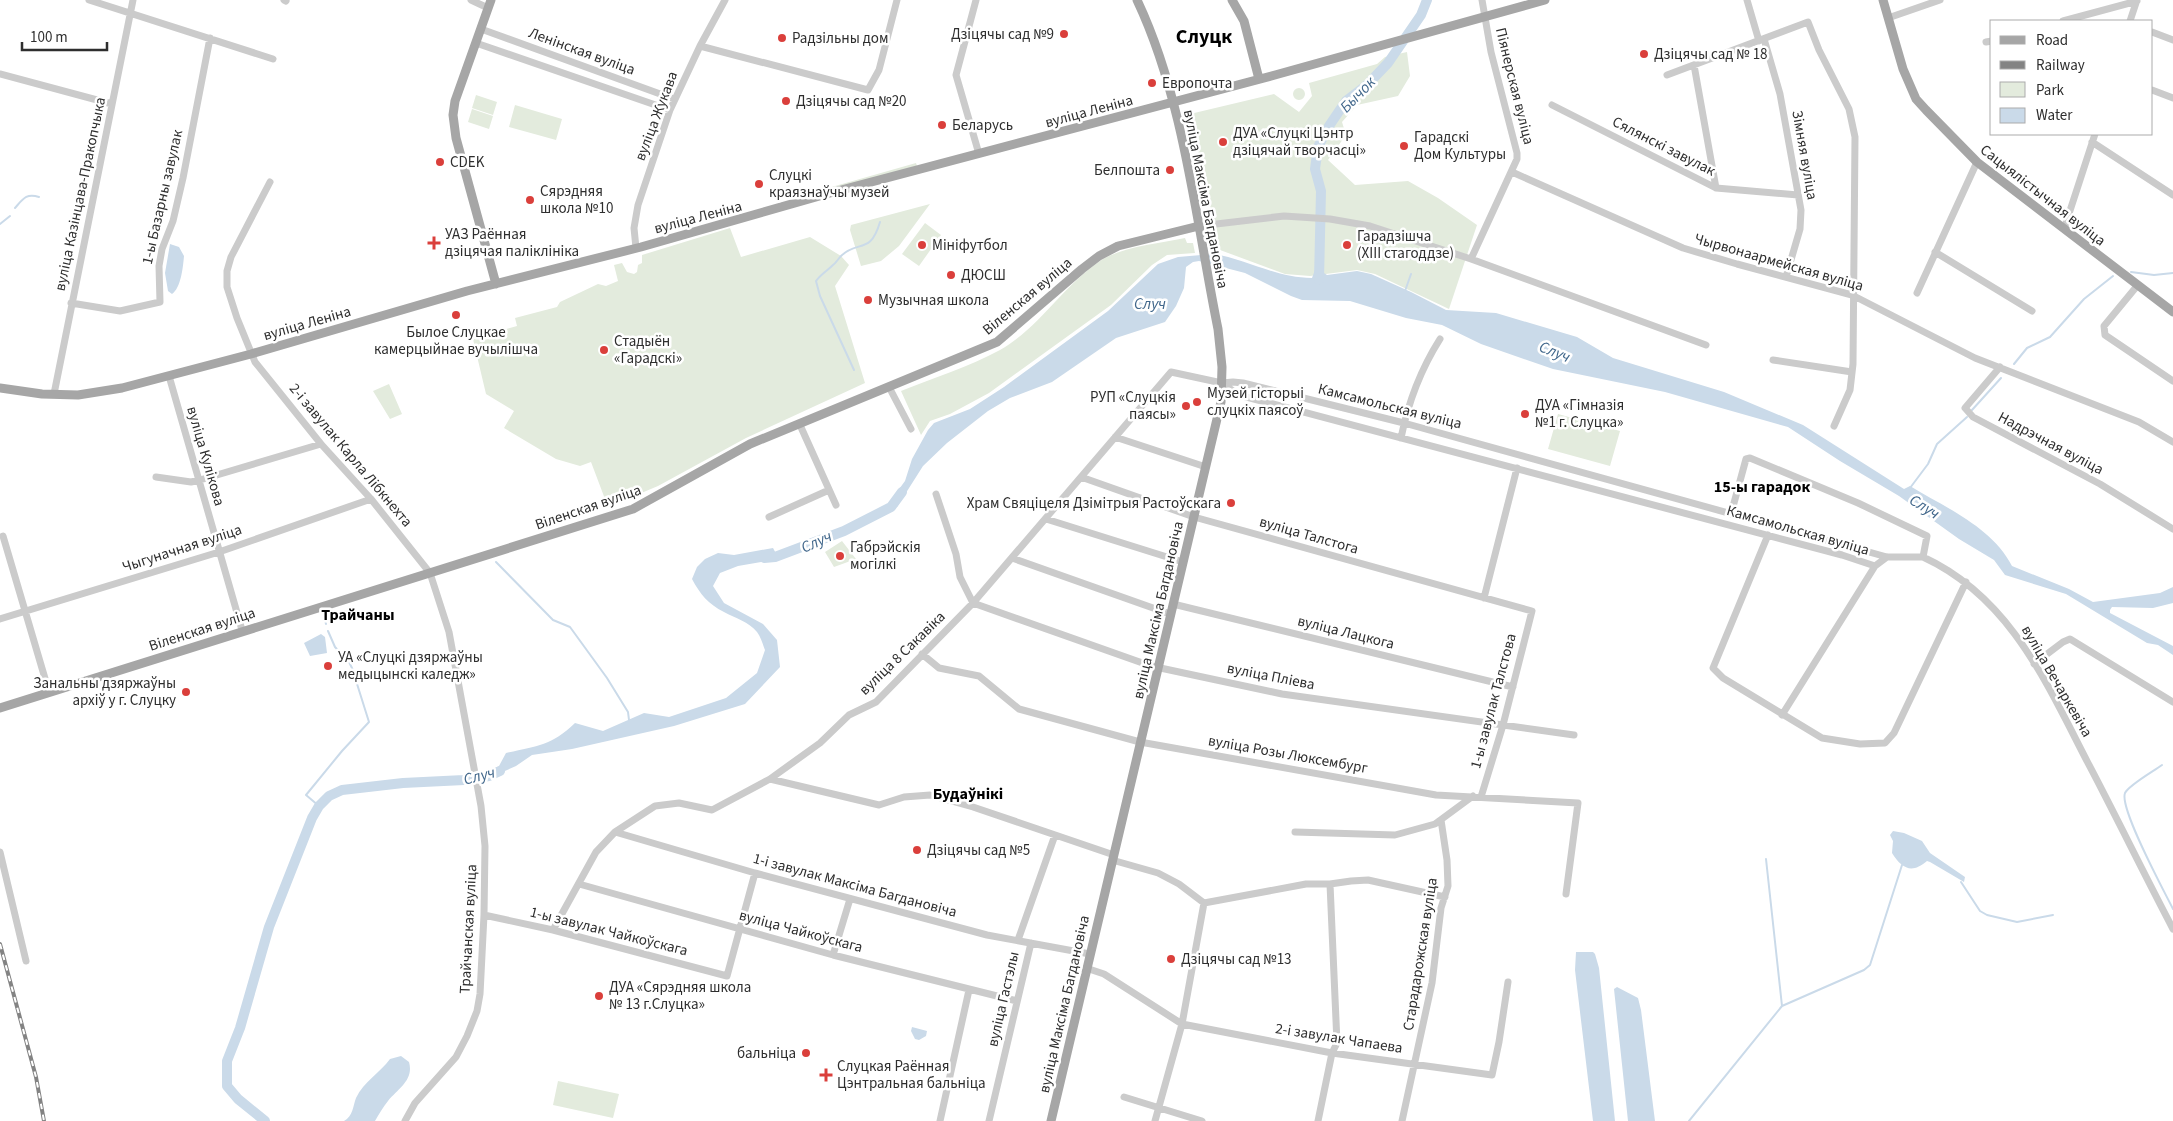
<svg xmlns="http://www.w3.org/2000/svg" width="2173" height="1121" font-family="'Source Sans 3',sans-serif">
<style>
.green{fill:#e3ebdd}
.water{fill:#cadae9}
.lines{fill:none;stroke-linecap:round;stroke-linejoin:round}
.stream{stroke:#cadae9;stroke-width:2}
.river{stroke:#cadae9;stroke-width:10}
.minor{stroke:#cbcbcb;stroke-width:7}
.major{stroke:#a6a6a6;stroke-width:9}
.rail-casing{stroke:#838383;stroke-width:4}
.rail{stroke:#fff;stroke-width:2;stroke-dasharray:5.5;stroke-linecap:butt}
.poi-dot{fill:#da3f3b;stroke:#fff;stroke-width:2}
.labels{text-anchor:middle;stroke-width:5;stroke-linejoin:round;paint-order:stroke}
.poi-label{font-size:15px;fill:#2e2e2e;stroke:#fff;text-anchor:start}
.street-label{font-size:15px;fill:#2e2e2e;stroke:#fff}
.water-label{font-size:16px;font-style:italic;fill:#41678b;stroke:#fff}
.neighbourhood-label{font-size:16px;font-weight:bold;fill:#000;stroke:#fff}
.district-label{font-size:20px;font-weight:bold;fill:#000;stroke:#fff}
</style>
<rect width="100%" height="100%" fill="#fff"/>
<path class="green" d="M 1407,52 L 1410,76 L 1398,96 L 1357,105 L 1342,122 L 1346,135 L 1328,160 L 1355,185 L 1408,181 L 1438,198 L 1477,225 L 1449,309 L 1375,274 L 1357,270 L 1310,276 L 1285,274 L 1220,250 L 1190,114 L 1274,94 L 1299,112 L 1312,96 L 1309,83 L 1377,64 L 1385,57 Z
M1293 94a6 6 0 1 1 12 0a6 6 0 1 1-12 0Z
M 476,95 L 497,102 L 493,115 L 472,108 Z
M 515,105 L 562,119 L 556,140 L 509,127 Z
M 472,109 L 493,116 L 489,129 L 468,122 Z
M 916,163 L 917,166 L 801,198 L 800,196 Z
M 930,204 L 899,246 L 881,261 L 861,266 L 850,230 L 851,225 Z
M 925,223 L 941,235 L 919,266 L 902,254 Z
M 730,228 L 741,257 L 810,237 L 841,256 L 849,265 L 835,286 L 865,383 L 746,438 L 658,486 L 608,507 L 591,462 L 580,466 L 556,459 L 504,428 L 514,411 L 486,394 L 472,335 L 490,329 L 491,333 L 517,326 L 515,318 L 557,307 L 560,302 L 598,284 L 606,286 L 618,281 L 614,265 L 622,263 L 627,272 L 634,274 L 637,272 L 638,265 L 642,263 L 642,255 Z
M 1185,238 L 1187,243 L 1193,243 L 1195,253 L 1167,255 L 1152,265 L 1111,305 L 989,393 L 950,414 L 930,421 L 921,435 L 901,391 C 933,378 969,367 1000,350 C 1039,328 1063,286 1100,261 C 1123,246 1158,244 1185,238 Z
M 389,384 L 402,414 L 390,419 L 373,391 Z
M 1558,414 L 1620,431 L 1610,466 L 1548,449 Z
M 842,541 L 856,559 L 834,567 L 825,552 Z
M 558,1081 L 619,1094 L 613,1118 L 553,1105 Z"/>
<path class="water" d="M 170,244 L 179,247 L 184,256 C 183,267 181,288 172,294 L 168,291 L 165,273 Z
M 1213,254 C 1247,259 1276,278 1312,278 L 1316,267 L 1323,268 L 1324,273 L 1327,275 L 1357,271 L 1371,274 L 1411,292 L 1446,310 L 1496,313 L 1577,337 L 1613,358 L 1724,392 L 1803,425 L 1904,489 L 1910,486 C 1946,508 1992,527 2012,566 L 2069,589 L 2093,602 L 2160,593 L 2173,587 L 2173,603 L 2153,608 L 2112,607 L 2110,610 L 2110,613 L 2173,646 L 2173,655 L 2158,645 L 2147,643 L 2066,594 L 2005,575 L 1994,560 L 1959,539 L 1899,496 L 1840,461 L 1788,427 L 1665,392 L 1553,369 L 1481,344 L 1442,325 L 1406,318 L 1350,301 L 1302,300 L 1291,296 L 1245,273 L 1199,261 L 1193,262 L 1186,267 L 1184,288 L 1176,306 L 1165,322 L 1116,338 L 1052,382 L 1010,398 L 988,411 L 947,443 L 923,466 L 897,507 L 891,500 L 905,481 L 912,459 L 928,430 L 934,423 L 970,409 L 1004,387 L 1108,311 L 1158,264 L 1178,257 Z
M 773,548 L 779,559 L 738,566 L 720,573 L 713,586 L 724,603 L 763,624 L 777,640 L 780,667 L 745,704 L 674,726 L 572,749 L 532,755 L 516,766 L 489,778 L 487,772 L 499,766 L 506,753 C 537,746 551,746 575,723 L 603,731 L 644,713 L 669,717 L 726,698 L 757,673 L 765,650 C 763,645 761,637 757,632 C 749,622 735,618 724,612 C 708,604 700,594 692,579 L 697,567 L 705,559 L 718,553 L 734,555 Z
M 321,634 L 325,637 L 327,653 L 310,656 L 304,643 Z
M 1893,831 L 1904,833 L 1922,841 L 1930,853 L 1965,877 L 1964,882 L 1930,862 L 1927,861 C 1912,874 1902,869 1892,853 L 1893,841 L 1890,835 Z
M 1576,952 L 1593,952 L 1595,954 L 1599,968 L 1615,1121 L 1593,1121 L 1575,970 Z
M 1617,987 L 1638,998 L 1641,1010 L 1655,1121 L 1628,1121 L 1614,989 Z
M 912,1027 L 927,1031 L 926,1036 L 919,1040 L 915,1039 L 911,1031 Z
M 401,1056 L 409,1062 C 414,1080 399,1088 388,1101 C 383,1107 379,1114 375,1121 L 344,1121 C 353,1116 353,1106 356,1098 C 364,1081 380,1073 390,1059 Z"/>
<g class="lines">
<path class="stream" d="M 15,208 C 23,199 26,193 39,197
M 0,224 L 10,216
M 2131,272 L 2154,275 L 2173,273
M 1405,291 L 1411,274
M 2014,364 L 2027,348 L 2050,337 L 2084,299 L 2113,276
M 854,370 L 820,296 L 816,281 C 821,274 827,271 833,265 C 836,263 838,259 841,256 C 858,239 870,256 880,222
M 1972,410 L 2001,378
M 1910,488 L 1928,464 L 1937,444 L 1967,417
M 496,562 L 553,620 L 570,627 L 607,678 L 628,712 L 629,720
M 325,620 L 326,624
M 2162,765 C 2154,771 2129,785 2125,793 C 2119,808 2164,891 2173,909
M 319,806 L 306,795 L 342,751 L 369,722 L 352,668 L 349,662 L 335,647 L 328,631
M 1766,859 L 1782,1006
M 1961,882 L 1980,911 L 1987,915 L 2017,922 L 2053,915
M 1689,1121 L 1782,1006 L 1864,970 L 1870,965 L 1902,865"/>
<path class="river" d="M 1319,280 L 1321,191 L 1315,169 L 1318,147 L 1329,126 L 1346,101 L 1367,85 L 1388,63 L 1421,15 L 1427,0
M 764,558 L 775,557 L 844,531 L 891,507 L 902,492
M 265,1121 L 238,1099 L 227,1086 L 227,1061 L 240,1028 L 269,927 L 312,818 L 319,806 L 329,796 L 342,790 L 403,783 L 464,780 L 489,776 L 500,771"/>
<path class="minor" d="M 89,0 L 273,59
M 284,0 L 286,1
M 471,0 L 488,8
M 976,0 L 956,75 L 979,154
M 1747,0 L 1759,41
M 1888,18 L 1940,0
M 2063,21 L 2137,1
M 2130,21 L 2137,0
M 481,29 L 674,99
M 2152,32 L 2173,40
M 1764,39 L 1780,94 L 1801,210 L 1800,229 L 1786,277
M 1986,42 L 1992,41
M 476,43 L 670,110
M 700,46 L 868,90 L 879,70 L 897,0
M 1694,65 L 1716,188
M 0,74 L 112,104
M 1667,75 L 1808,22 L 1819,50 L 1849,109 L 1855,137 L 1853,364 L 1850,390 L 1834,426
M 2152,90 L 2173,98
M 1552,105 L 1716,188 L 1798,195
M 2092,142 L 2173,195
M 1512,172 L 1683,248 L 1737,264 L 1852,295 L 1975,358 L 2139,422 L 2173,442
M 270,182 L 231,257 L 227,271 L 227,287 L 237,318 L 255,362 L 321,444 L 371,499 L 430,573 L 449,632 L 481,806 L 485,846 L 484,915 L 480,994 L 477,1011 L 467,1036 L 456,1057 L 415,1103 L 405,1121
M 1199,226 L 1284,216 L 1330,219 L 1370,226 L 1471,259 L 1706,345
M 2064,229 L 2095,134
M 636,248 L 634,228 L 638,205 L 670,110 L 700,46 L 725,0
M 1935,252 L 2032,311
M 1471,259 L 1517,159 L 1517,153 L 1491,52 L 1482,0
M 2137,286 L 2104,326 L 2105,335 L 2173,381
M 1917,293 L 1977,162
M 71,303 L 120,311 L 160,302 L 159,266 L 162,249 L 173,221 L 183,178 L 210,38
M 1773,360 L 1852,372
M 2000,367 L 1965,408 L 1973,417 L 2100,484 L 2173,529
M 169,376 L 242,630
M 1222,383 L 1239,395 L 1842,555 L 1875,566
M 889,387 L 911,429
M 54,394 L 133,0
M 800,425 L 836,505
M 1115,437 L 1206,467
M 1401,438 C 1408,403 1421,369 1440,339
M 156,477 L 191,482 L 200,480 L 321,444
M 1081,477 L 1194,517 L 1532,611 L 1503,725 L 1481,797
M 936,494 L 956,554 L 960,577 L 973,603 L 1151,666 L 1282,694 L 1574,735
M 1731,514 L 1746,459 L 1750,458 L 1858,503 L 1927,536 L 1923,557 C 2010,597 2046,682 2088,763 C 2117,818 2144,874 2173,929
M 769,517 L 829,490
M 1046,519 L 1183,562
M 1768,535 L 1713,668 L 1723,678 L 1822,738 L 1860,744 L 1885,743 L 1894,733 L 1966,582
M 3,536 L 49,692
M 1012,558 L 1170,614
M 1484,598 L 1517,468
M 1173,604 L 1513,687
M 0,619 L 219,552 L 371,499
M 922,654 L 939,668 L 979,676 L 1019,709 L 1140,742 L 1436,795 L 1578,803 L 1566,894
M 2034,664 L 2063,642 L 2070,639 L 2173,702
M 1782,715 L 1875,566 L 1887,557
M 770,779 L 879,805 L 904,797 L 930,795 L 973,807 L 1114,855
M 615,832 L 755,873 L 987,935 L 1090,954
M 1295,832 L 1395,835 L 1435,824 L 1473,796
M 0,852 L 26,961
M 1112,860 L 1158,873 L 1179,884 L 1204,903 L 1306,884 L 1330,884 L 1351,881 L 1368,880 L 1445,897
M 579,884 L 833,955 L 1017,1001
M 484,915 L 553,930 L 727,976 L 755,873
M 553,930 L 596,852 L 615,832 L 655,806 L 679,803 L 712,810 L 770,779 L 820,743 L 849,715 L 876,702 L 973,603 L 1171,372 L 1222,383 L 1233,382 L 1243,383 L 1404,423 L 1887,557 L 1923,557
M 1018,940 L 1055,835
M 833,955 L 850,899
M 1086,968 L 1104,974 L 1182,1024 L 1332,1053 L 1492,1075 L 1499,1042 L 1508,982
M 1124,1097 L 1202,1121
M 940,1121 L 969,990
M 989,1121 L 1031,943
M 1155,1121 L 1182,1024 L 1204,903
M 1318,1121 L 1332,1053 L 1337,1043 L 1330,884
M 1402,1121 L 1432,983 L 1441,908 L 1448,886 L 1447,860 L 1441,820"/>
<path class="major" d="M 491,0 L 455,101 L 453,115 L 456,138 L 496,284
M 1232,0 L 1244,21 L 1259,79
M 1883,0 L 1903,69 L 1916,99 L 1926,110 L 1977,162 L 2173,312
M 0,388 L 42,394 L 78,395 L 122,388 L 251,354 L 467,291 L 641,247 L 830,193 L 1275,75 L 1545,0
M 0,708 L 633,509 L 750,444 L 997,342 L 1082,269 L 1099,256 L 1118,246 L 1199,226
M 1051,1121 L 1221,402 L 1222,367 L 1218,329 C 1196,221 1184,99 1137,0"/>
<g class="rail-casing">
<path id="rail" d="M 0,944 L 36,1077 L 44,1121"/>
</g>
<use href="#rail" class="rail"/>
</g>
<g class="poi-dot">
<circle cx="1064" cy="34" r="5"/>
<circle cx="782" cy="38" r="5"/>
<circle cx="1644" cy="54" r="5"/>
<circle cx="1152" cy="83" r="5"/>
<circle cx="786" cy="101" r="5"/>
<circle cx="942" cy="125" r="5"/>
<circle cx="1223" cy="142" r="5"/>
<circle cx="1404" cy="146" r="5"/>
<circle cx="440" cy="162" r="5"/>
<circle cx="1170" cy="170" r="5"/>
<circle cx="759" cy="184" r="5"/>
<circle cx="530" cy="200" r="5"/>
<path d="M431.5 235.5h5v5h5v5h-5v5h-5v-5h-5v-5h5z"/>
<circle cx="922" cy="245" r="5"/>
<circle cx="1347" cy="245" r="5"/>
<circle cx="951" cy="275" r="5"/>
<circle cx="868" cy="300" r="5"/>
<circle cx="456" cy="315" r="5"/>
<circle cx="604" cy="350" r="5"/>
<circle cx="1197" cy="402" r="5"/>
<circle cx="1186" cy="406" r="5"/>
<circle cx="1525" cy="414" r="5"/>
<circle cx="1231" cy="503" r="5"/>
<circle cx="840" cy="556" r="5"/>
<circle cx="328" cy="666" r="5"/>
<circle cx="186" cy="692" r="5"/>
<circle cx="917" cy="850" r="5"/>
<circle cx="1171" cy="959" r="5"/>
<circle cx="599" cy="996" r="5"/>
<circle cx="806" cy="1053" r="5"/>
<path d="M823.5 1067.5h5v5h5v5h-5v5h-5v-5h-5v-5h5z"/>
</g>
<g class="labels">
<g class="poi-label">
<text x="1054" y="39" text-anchor="end">Дзіцячы сад №9</text>
<text x="792" y="43">Радзільны дом</text>
<text x="1654" y="59">Дзіцячы сад № 18</text>
<text x="1162" y="88">Европочта</text>
<text x="796" y="106">Дзіцячы сад №20</text>
<text x="952" y="130">Беларусь</text>
<text x="1233" y="138">ДУА «Слуцкі Цэнтр<tspan x="1233" dy="17">дзіцячай творчасці»</tspan></text>
<text x="1414" y="142">Гарадскі<tspan x="1414" dy="17">Дом Культуры</tspan></text>
<text x="450" y="167">CDEK</text>
<text x="1160" y="175" text-anchor="end">Белпошта</text>
<text x="769" y="180">Слуцкі<tspan x="769" dy="17">краязнаўчы музей</tspan></text>
<text x="540" y="196">Сярэдняя<tspan x="540" dy="17">школа №10</tspan></text>
<text x="445" y="239">УАЗ Раённая<tspan x="445" dy="17">дзіцячая паліклініка</tspan></text>
<text x="1357" y="241">Гарадзішча<tspan x="1357" dy="17">(XIII стагоддзе)</tspan></text>
<text x="932" y="250">Мініфутбол</text>
<text x="961" y="280">ДЮСШ</text>
<text x="878" y="305">Музычная школа</text>
<text x="456" y="337" text-anchor="middle">Былое Слуцкае<tspan x="456" dy="17">камерцыйнае вучылішча</tspan></text>
<text x="614" y="346">Стадыён<tspan x="614" dy="17">«Гарадскі»</tspan></text>
<text x="1207" y="398">Музей гісторыі<tspan x="1207" dy="17">слуцкіх паясоў</tspan></text>
<text x="1176" y="402" text-anchor="end">РУП «Слуцкія<tspan x="1176" dy="17">паясы»</tspan></text>
<text x="1535" y="410">ДУА «Гімназія<tspan x="1535" dy="17">№1 г. Слуцка»</tspan></text>
<text x="1221" y="508" text-anchor="end">Храм Свяціцеля Дзімітрыя Растоўскага</text>
<text x="850" y="552">Габрэйскія<tspan x="850" dy="17">могілкі</tspan></text>
<text x="338" y="662">УА «Слуцкі дзяржаўны<tspan x="338" dy="17">медыцынскі каледж»</tspan></text>
<text x="176" y="688" text-anchor="end">Занальны дзяржаўны<tspan x="176" dy="17">архіў у г. Слуцку</tspan></text>
<text x="927" y="855">Дзіцячы сад №5</text>
<text x="1181" y="964">Дзіцячы сад №13</text>
<text x="609" y="992">ДУА «Сярэдняя школа<tspan x="609" dy="17">№ 13 г.Слуцка»</tspan></text>
<text x="796" y="1058" text-anchor="end">бальніца</text>
<text x="837" y="1071">Слуцкая Раённая<tspan x="837" dy="17">Цэнтральная бальніца</tspan></text>
</g>
<g class="street-label">
<text transform="translate(582 51) rotate(20)" y="5">Ленінская вуліца</text>
<text transform="translate(1515 86) rotate(76)" y="5">Піянерская вуліца</text>
<text transform="translate(1089 111) rotate(-15)" y="5">вуліца Леніна</text>
<text transform="translate(656 116) rotate(-69)" y="5">вуліца Жукава</text>
<text transform="translate(1664 146) rotate(27)" y="5">Сялянскі завулак</text>
<text transform="translate(1805 155) rotate(80)" y="5">Зімняя вуліца</text>
<text transform="translate(80 194) rotate(-78)" y="5">вуліца Казінцава-Пракопчыка</text>
<text transform="translate(2043 195) rotate(38)" y="5">Сацыялістычная вуліца</text>
<text transform="translate(162 197) rotate(-77)" y="5">1-ы Базарны завулак</text>
<text transform="translate(1206 199) rotate(79)" y="5">вуліца Максіма Багдановіча</text>
<text transform="translate(698 217) rotate(-15)" y="5">вуліца Леніна</text>
<text transform="translate(1779 262) rotate(16)" y="5">Чырвонаармейская вуліца</text>
<text transform="translate(1027 296) rotate(-40)" y="5">Віленская вуліца</text>
<text transform="translate(307 323) rotate(-16)" y="5">вуліца Леніна</text>
<text transform="translate(1390 406) rotate(14)" y="5">Камсамольская вуліца</text>
<text transform="translate(2051 443) rotate(28)" y="5">Надрэчная вуліца</text>
<text transform="translate(351 455) rotate(50)" y="5">2-і завулак Карла Лібкнехта</text>
<text transform="translate(206 456) rotate(74)" y="5">вуліца Кулікова</text>
<text transform="translate(588 507) rotate(-19)" y="5">Віленская вуліца</text>
<text transform="translate(1798 530) rotate(16)" y="5">Камсамольская вуліца</text>
<text transform="translate(1309 535) rotate(16)" y="5">вуліца Талстога</text>
<text transform="translate(182 548) rotate(-18)" y="5">Чыгуначная вуліца</text>
<text transform="translate(1158 610) rotate(-77)" y="5">вуліца Максіма Багдановіча</text>
<text transform="translate(202 629) rotate(-18)" y="5">Віленская вуліца</text>
<text transform="translate(1346 632) rotate(14)" y="5">вуліца Лацкога</text>
<text transform="translate(902 653) rotate(-44)" y="5">вуліца 8 Сакавіка</text>
<text transform="translate(1271 676) rotate(11)" y="5">вуліца Пліева</text>
<text transform="translate(2057 681) rotate(60)" y="5">вуліца Вечаркевіча</text>
<text transform="translate(1493 701) rotate(-75)" y="5">1-ы завулак Талстова</text>
<text transform="translate(1288 754) rotate(10)" y="5">вуліца Розы Люксембург</text>
<text transform="translate(855 885) rotate(15)" y="5">1-і завулак Максіма Багдановіча</text>
<text transform="translate(468 929) rotate(-87)" y="5">Трайчанская вуліца</text>
<text transform="translate(609 931) rotate(14)" y="5">1-ы завулак Чайкоўскага</text>
<text transform="translate(801 931) rotate(15)" y="5">вуліца Чайкоўскага</text>
<text transform="translate(1420 954) rotate(-81)" y="5">Старадарожская вуліца</text>
<text transform="translate(1003 999) rotate(-77)" y="5">вуліца Гастэлы</text>
<text transform="translate(1064 1004) rotate(-77)" y="5">вуліца Максіма Багдановіча</text>
<text transform="translate(1339 1038) rotate(9)" y="5">2-і завулак Чапаева</text>
</g>
<g class="water-label">
<text transform="translate(1357 94) rotate(-46)" y="6">Бычок</text>
<text x="1150" y="309">Случ</text>
<text transform="translate(1555 351) rotate(22)" y="6">Случ</text>
<text transform="translate(1925 506) rotate(32)" y="6">Случ</text>
<text transform="translate(816 541) rotate(-24)" y="6">Случ</text>
<text transform="translate(479 775) rotate(-14)" y="6">Случ</text>
</g>
<g class="neighbourhood-label">
<text x="1762" y="492">15-ы гарадок</text>
<text x="358" y="620">Трайчаны</text>
<text x="968" y="799">Будаўнікі</text>
</g>
<g class="district-label">
<text x="1204" y="43">Слуцк</text>
</g>
</g>
<rect x="1990" y="20" width="162" height="115" fill="#ffffff" stroke="#ababab"/>
<rect x="2000" y="36" width="25" height="8" fill="#a6a6a6" stroke="#ababab"/>
<text x="2036" y="45" font-size="15" fill="#2e2e2e">Road</text>
<rect x="2000" y="61" width="25" height="8" fill="#838383" stroke="#ababab"/>
<text x="2036" y="70" font-size="15" fill="#2e2e2e">Railway</text>
<rect x="2000" y="82" width="25" height="15" fill="#e3ebdd" stroke="#ababab"/>
<text x="2036" y="95" font-size="15" fill="#2e2e2e">Park</text>
<rect x="2000" y="108" width="25" height="15" fill="#cadae9" stroke="#ababab"/>
<text x="2036" y="120" font-size="15" fill="#2e2e2e">Water</text>
<path d="M22 42v8h85v-8" fill="none" stroke="#2e2e2e" stroke-width="2.5"/>
<text x="30" y="42" font-size="15" fill="#2e2e2e" stroke="#ffffff" stroke-width="4" paint-order="stroke">100 m</text>
</svg>
